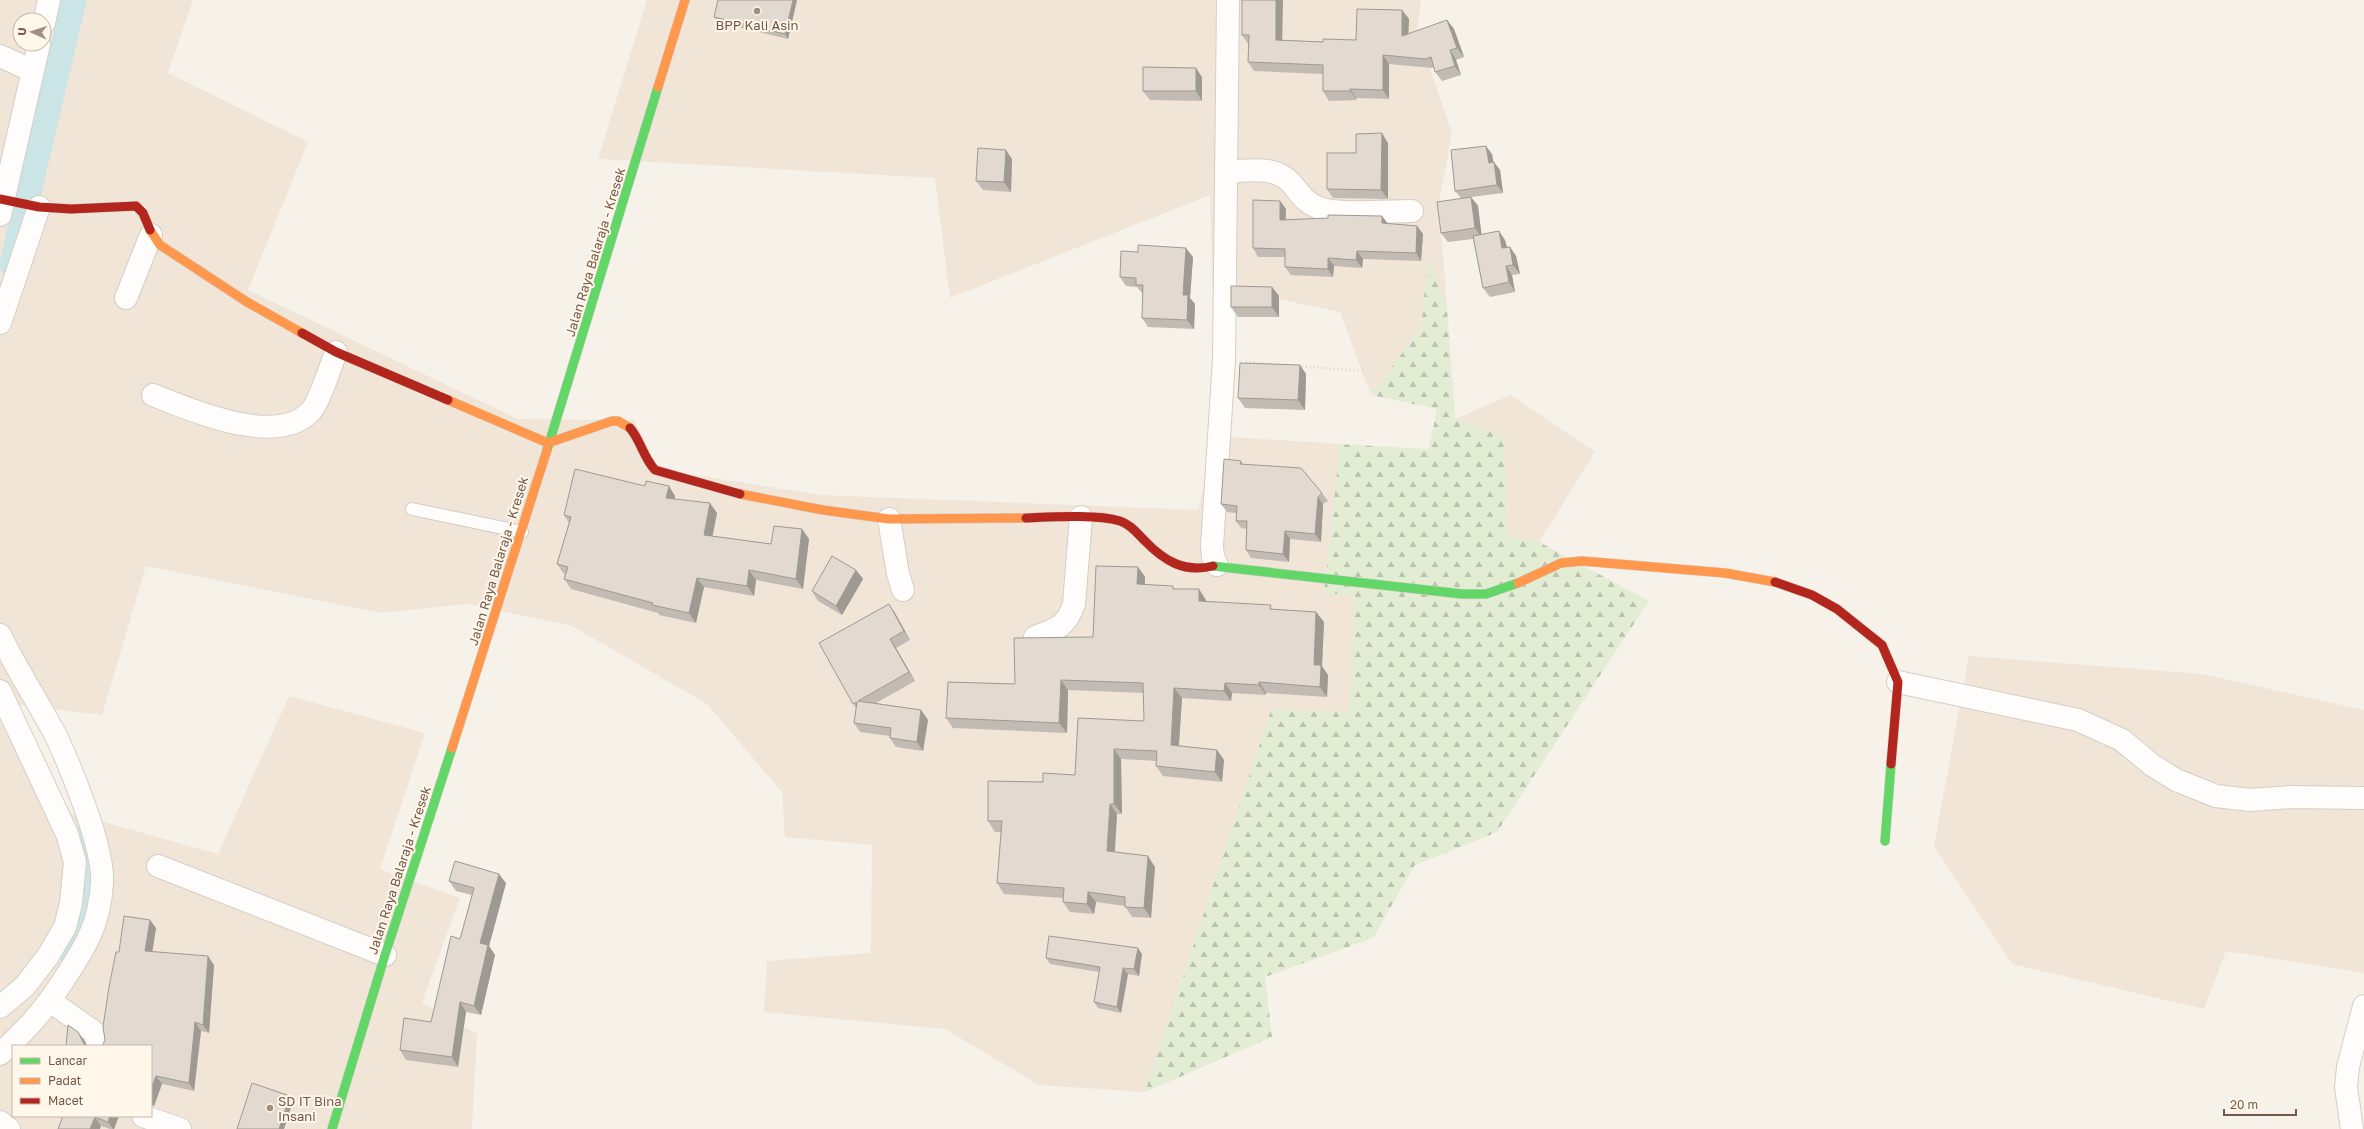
<svg xmlns="http://www.w3.org/2000/svg" width="2364" height="1129" font-family="'Golos Text',sans-serif">
<style>
.residential{fill:#f0e5d7;fill-rule:evenodd}
.forest{fill:url(#forest-firs)}
.lines{fill:none;stroke-linecap:round;stroke-linejoin:round}
.canal{stroke:#cbe4e6;stroke-width:25}
.lane-casing{stroke:#d4cec6;stroke-width:14}
.street-casing{stroke:#d4cec6;stroke-width:24}
.fast-casing{stroke:#d5cec6;stroke-width:10}
.slow-casing{stroke:#d5cec6;stroke-width:10}
.jam-casing{stroke:#d5cec6;stroke-width:10}
.path{stroke:#dad2ce;stroke-width:2.5;stroke-dasharray:1 3;stroke-linecap:butt}
.lane{stroke:#fefdfc;stroke-width:12}
.street{stroke:#fefdfc;stroke-width:22}
.fast{stroke:#63d668;stroke-width:9}
.slow{stroke:#ff974d;stroke-width:9}
.jam{stroke:#b3261e;stroke-width:9}
.wall{fill:#c2bbb4}
.shaded-wall{fill:#9e9992}
.building{fill:#e2dad1;stroke:#9e9992}
.poi-dot{fill:#a28f82;stroke:#fff7ea;stroke-width:1.5}
.labels{text-anchor:middle;stroke-width:4;stroke-linejoin:round;paint-order:stroke}
.poi-label{font-size:13px;fill:#74594a;stroke:#fff7ea}
.street-label{font-size:13px;fill:#74594a;stroke:#fff7ea}
</style>
<defs>
<pattern id="forest-firs" width="22" height="20" patternUnits="userSpaceOnUse"><rect width="22" height="20" fill="#e2edd4"/><path d="M5 1l3.5 6h-7zM16 11l3.5 6h-7z" fill="#bcc3ae"/></pattern>
</defs>
<rect width="100%" height="100%" fill="#f6f2ea"/>
<path class="residential" d="M 0,0 L 193,0 L 168,73 L 308,142 L 248,290 L 518,419 L 634,420 L 659,469 L 820,495 L 1198,510 L 1215,436 L 1340,444 L 1324,593 L 1355,595 L 1349,712 L 1271,710 L 1145,1092 L 1039,1085 L 945,1029 L 764,1012 L 767,961 L 871,953 L 872,845 L 785,837 L 782,792 L 707,704 L 572,626 L 467,604 L 381,613 L 146,566 L 102,715 L 12,704 L 68,812 L 218,854 L 289,696 L 425,733 L 380,869 L 460,898 L 422,1002 L 477,1034 L 472,1129 L 0,1129 ZM 20,20 L 44,20 L 44,44 L 20,44 ZM 13,1046 L 151,1046 L 151,1116 L 13,1116 Z
M 647,0 L 1421,0 L 1417,31 L 1452,133 L 1439,202 L 1447,307 L 1428,260 L 1421,328 L 1371,395 L 1340,312 L 1212,285 L 1210,195 L 950,298 L 935,178 L 598,159 Z
M 1511,395 L 1595,452 L 1539,542 L 1508,537 L 1503,437 L 1455,419 Z
M 1969,656 L 2203,674 L 2364,710 L 2364,973 L 2226,951 L 2204,1009 L 2012,964 L 1934,846 Z"/>
<path class="forest" d="M 1428,259 L 1447,307 L 1455,418 L 1503,437 L 1508,537 L 1539,542 L 1649,601 L 1497,832 L 1415,865 L 1373,938 L 1265,977 L 1272,1037 L 1145,1092 L 1271,710 L 1349,712 L 1355,595 L 1324,593 L 1340,444 L 1429,449 L 1437,409 L 1371,395 L 1421,328 Z"/>
<g class="lines">
<path class="canal" d="M 12,264 L 74,0
M 72,955 L 82,939 L 92,832 L 90,828"/>
<g class="lane-casing">
<path id="lane" d="M 412,509 L 522,532"/>
</g>
<g class="street-casing">
<path id="street" d="M 44,23 L 49,0
M 0,56 L 33,71
M 1226,172 C 1247,171 1274,165 1290,182 C 1300,192 1302,201 1317,207 C 1338,216 1387,211 1412,211
M 0,215 L 39,44
M 126,298 L 151,235
M 0,323 L 39,207
M 153,395 C 191,410 277,448 311,411 C 319,403 331,365 336,352
M 889,519 L 898,574 L 903,590
M 1217,565 L 1213,557 L 1212,546 L 1224,360 L 1228,0
M 0,635 C 17,670 38,702 56,736 C 71,768 104,848 102,882 C 100,926 84,949 61,984 C 42,1013 25,1031 0,1054
M 1035,637 C 1057,629 1066,627 1074,604 L 1081,517
M 1898,682 L 2078,720 L 2122,740 L 2152,765 L 2176,780 L 2216,796 L 2250,800 L 2291,797 L 2364,798
M 0,691 L 67,834 L 75,862 L 71,903 L 65,927 L 48,956 L 25,986 L 0,1007
M 158,866 L 385,955
M 50,1001 L 94,1032 L 99,1046
M 143,1116 L 180,1129
M 0,1122 L 9,1129
M 2352,1129 L 2346,1087 L 2348,1067 L 2364,1006"/>
</g>
<g class="fast-casing">
<path id="fast" d="M 547,450 L 658,87
M 1213,566 L 1462,594 L 1486,594 L 1518,583
M 1885,841 L 1891,764
M 332,1129 L 385,955 L 452,748"/>
</g>
<g class="slow-casing">
<path id="slow" d="M 658,87 L 685,0
M 150,230 L 160,245 L 247,302 L 302,333
M 448,400 L 548,443 L 612,421 L 618,421 L 630,428
M 740,494 L 823,510 L 889,519 L 1026,518
M 1518,583 L 1561,563 L 1582,561 L 1725,573 L 1775,582
M 452,748 L 547,450"/>
</g>
<g class="jam-casing">
<path id="jam" d="M 0,199 L 39,207 L 71,209 L 136,206 L 143,213 L 150,230
M 302,333 L 336,352 L 448,400
M 630,428 C 641,441 643,457 655,470 L 740,494
M 1026,518 C 1052,517 1096,514 1120,521 C 1130,524 1137,533 1144,540 C 1164,561 1184,573 1213,566
M 1775,582 L 1812,595 L 1837,609 L 1882,645 L 1898,682 L 1891,764"/>
</g>
<path class="path" d="M 1246,362 L 1279,364
M 1298,366 L 1365,371"/>
<use href="#lane" class="lane"/>
<use href="#street" class="street"/>
<use href="#fast" class="fast"/>
<use href="#slow" class="slow"/>
<use href="#jam" class="jam"/>
</g>
<path class="wall" d="M 797,0 L 788,39 L 717,22 L 714,17 Z
M 1242,0 L 1282,40 L 1323,42 L 1356,40 L 1402,10 L 1409,19 L 1408,34 L 1447,20 L 1454,29 L 1464,57 L 1456,60 L 1461,75 L 1442,81 L 1435,72 L 1434,67 L 1432,68 L 1389,64 L 1389,99 L 1356,98 L 1357,100 L 1329,101 L 1323,91 L 1323,74 L 1254,71 L 1248,62 L 1248,44 L 1242,35 Z
M 1202,77 L 1202,101 L 1150,100 L 1143,91 Z
M 1388,143 L 1388,199 L 1333,198 L 1327,189 L 1356,153 Z
M 1492,154 L 1493,162 L 1500,170 L 1503,193 L 1471,197 L 1478,206 L 1481,234 L 1505,240 L 1507,247 L 1510,247 L 1516,256 L 1520,274 L 1512,275 L 1515,292 L 1490,297 L 1483,288 L 1473,239 L 1448,242 L 1441,233 L 1461,198 L 1455,191 Z
M 1012,159 L 1011,192 L 983,190 L 976,181 Z
M 1280,201 L 1286,209 L 1286,220 L 1382,216 L 1388,224 L 1417,226 L 1423,234 L 1421,261 L 1363,259 L 1362,268 L 1334,266 L 1333,277 L 1291,275 L 1285,267 L 1285,257 L 1258,257 L 1253,248 Z
M 1193,257 L 1190,298 L 1195,304 L 1194,329 L 1148,327 L 1142,318 L 1143,294 L 1137,287 L 1126,286 L 1120,277 Z
M 1272,287 L 1279,296 L 1279,317 L 1238,317 L 1231,307 Z
M 1300,365 L 1306,374 L 1305,410 L 1245,408 L 1238,398 Z
M 1241,461 L 1243,464 L 1322,493 L 1328,501 L 1323,504 L 1321,542 L 1290,539 L 1289,562 L 1251,558 L 1246,550 L 1247,529 L 1241,528 L 1236,521 L 1236,513 L 1227,512 L 1221,504 Z
M 675,496 L 675,499 L 717,513 L 712,536 L 771,544 L 802,529 L 809,539 L 803,589 L 756,580 L 754,596 L 704,587 L 696,623 L 659,615 L 658,613 L 571,589 L 564,579 L 565,574 L 564,574 L 557,564 L 569,523 L 564,515 Z
M 1138,567 L 1145,577 L 1145,585 L 1175,589 L 1206,600 L 1206,601 L 1274,609 L 1316,612 L 1324,622 L 1322,666 L 1328,675 L 1327,697 L 1266,693 L 1266,695 L 1232,693 L 1231,701 L 1182,698 L 1179,746 L 1217,750 L 1224,760 L 1222,782 L 1163,776 L 1156,766 L 1156,761 L 1121,759 L 1122,814 L 1117,814 L 1115,852 L 1155,867 L 1151,918 L 1132,917 L 1125,906 L 1096,902 L 1094,914 L 1070,912 L 1063,902 L 1063,898 L 1004,894 L 997,883 L 1001,832 L 995,832 L 988,821 L 1043,782 L 1075,775 L 1144,721 L 1144,693 L 1068,690 L 1067,733 L 953,728 L 946,718 L 1015,684 L 1093,637 Z
M 856,570 L 863,579 L 842,615 L 818,601 L 812,591 Z
M 895,613 L 910,640 L 896,648 L 915,681 L 876,703 L 921,710 L 928,720 L 923,751 L 896,747 L 890,738 L 890,736 L 860,732 L 854,723 L 856,708 L 853,704 Z
M 449,881 L 506,883 L 489,946 L 495,955 L 481,1015 L 466,1012 L 458,1067 L 406,1060 L 400,1050 L 431,1022 L 460,939 L 472,895 L 456,891 Z
M 156,928 L 152,952 L 214,965 L 209,1033 L 201,1031 L 194,1091 L 162,1084 L 154,1106 L 151,1106 L 151,1046 L 103,1045 L 105,1040 L 119,952 Z
M 1142,954 L 1139,976 L 1128,974 L 1121,1013 L 1098,1008 L 1094,1002 L 1099,972 L 1050,964 L 1046,958 Z
M 63,1116 L 119,1116 L 114,1129 L 110,1129 L 101,1126 Z"/>
<path class="shaded-wall" d="M 793,0 L 797,0 L 788,39 L 785,34 Z
M 1276,0 L 1283,0 L 1282,49 L 1276,40 Z
M 1402,10 L 1409,19 L 1408,45 L 1402,36 Z
M 1447,20 L 1454,29 L 1464,57 L 1457,48 Z
M 1450,50 L 1456,60 L 1461,75 L 1455,66 Z
M 1383,55 L 1389,64 L 1389,99 L 1383,90 Z
M 1196,68 L 1202,77 L 1202,101 L 1196,91 Z
M 1350,89 L 1356,98 L 1357,100 L 1350,91 Z
M 1382,133 L 1388,143 L 1388,199 L 1381,190 Z
M 1486,146 L 1492,154 L 1495,171 L 1489,163 Z
M 1006,150 L 1012,159 L 1011,192 L 1004,182 Z
M 1494,162 L 1500,170 L 1503,193 L 1497,185 Z
M 1471,197 L 1478,206 L 1482,238 L 1475,228 Z
M 1280,201 L 1286,209 L 1285,228 L 1280,220 Z
M 1382,216 L 1388,224 L 1382,223 Z
M 1417,226 L 1423,234 L 1421,261 L 1416,253 Z
M 1499,231 L 1505,240 L 1509,257 L 1502,248 Z
M 1510,247 L 1516,256 L 1520,274 L 1513,265 Z
M 1186,248 L 1193,257 L 1190,298 L 1195,304 L 1194,329 L 1187,320 L 1183,295 Z
M 1357,251 L 1363,259 L 1362,268 L 1356,260 Z
M 1328,258 L 1334,266 L 1333,277 L 1328,269 Z
M 1506,266 L 1512,275 L 1515,292 L 1509,282 Z
M 1272,287 L 1279,296 L 1279,317 L 1272,307 Z
M 1300,365 L 1306,374 L 1305,410 L 1298,400 Z
M 669,486 L 675,496 L 673,508 L 666,498 Z
M 1318,497 L 1323,504 L 1321,542 L 1315,534 Z
M 710,503 L 717,513 L 711,544 L 704,535 Z
M 802,529 L 809,539 L 803,589 L 796,579 Z
M 1285,531 L 1290,539 L 1289,562 L 1283,554 Z
M 1138,567 L 1145,577 L 1144,594 L 1137,584 Z
M 749,570 L 756,580 L 754,596 L 747,586 Z
M 856,570 L 863,579 L 842,615 L 836,606 Z
M 697,578 L 704,587 L 696,623 L 689,613 Z
M 1199,589 L 1206,600 L 1206,611 L 1199,601 Z
M 889,604 L 895,613 L 910,640 L 904,631 Z
M 1316,612 L 1324,622 L 1322,666 L 1328,675 L 1327,697 L 1320,687 L 1314,665 Z
M 890,639 L 896,648 L 915,681 L 909,672 Z
M 1061,680 L 1068,690 L 1067,733 L 1059,723 Z
M 1259,682 L 1266,693 L 1266,695 L 1259,685 Z
M 1225,683 L 1232,693 L 1231,701 L 1224,691 Z
M 1174,688 L 1182,698 L 1178,756 L 1171,745 Z
M 921,710 L 928,720 L 923,751 L 917,742 Z
M 1114,749 L 1121,759 L 1122,814 L 1114,804 Z
M 1217,750 L 1224,760 L 1222,782 L 1215,772 Z
M 1110,804 L 1117,814 L 1114,862 L 1107,851 Z
M 1148,856 L 1155,867 L 1151,918 L 1144,908 Z
M 499,874 L 506,883 L 489,946 L 495,955 L 481,1015 L 474,1006 L 480,943 Z
M 1088,892 L 1096,902 L 1094,914 L 1087,904 Z
M 150,920 L 156,928 L 151,960 L 145,951 Z
M 1138,948 L 1142,954 L 1139,976 L 1134,969 Z
M 208,956 L 214,965 L 209,1033 L 203,1025 Z
M 1123,968 L 1128,974 L 1121,1013 L 1117,1007 Z
M 460,1002 L 466,1012 L 458,1067 L 452,1057 Z
M 195,1022 L 201,1031 L 194,1091 L 189,1083 Z
M 78,1032 L 84,1040 L 87,1046 L 85,1046 Z
M 156,1076 L 162,1084 L 154,1106 L 151,1103 L 151,1089 Z
M 290,1096 L 293,1101 L 284,1129 L 279,1129 Z
M 110,1116 L 119,1116 L 114,1129 L 113,1129 L 108,1122 Z
M 95,1117 L 101,1126 L 100,1129 L 90,1129 Z"/>
<path class="building" d="M 718,0 L 793,0 L 785,34 L 714,17 Z
M 1242,0 L 1276,0 L 1276,40 L 1323,42 L 1323,39 L 1356,40 L 1357,9 L 1402,10 L 1402,36 L 1447,20 L 1457,48 L 1450,50 L 1455,66 L 1435,72 L 1431,57 L 1425,59 L 1383,55 L 1383,90 L 1350,89 L 1350,91 L 1323,91 L 1323,65 L 1248,62 L 1249,35 L 1242,35 Z
M 1143,67 L 1196,68 L 1196,91 L 1143,91 Z
M 1382,133 L 1381,190 L 1327,189 L 1327,153 L 1356,153 L 1356,134 Z
M 1486,146 L 1489,163 L 1494,162 L 1497,185 L 1455,191 L 1451,150 Z
M 978,148 L 1006,150 L 1004,182 L 976,181 Z
M 1471,197 L 1475,228 L 1441,233 L 1437,202 Z
M 1253,200 L 1280,201 L 1280,220 L 1328,218 L 1328,215 L 1382,216 L 1382,223 L 1417,226 L 1416,253 L 1357,251 L 1356,260 L 1328,258 L 1328,269 L 1285,267 L 1285,249 L 1253,248 Z
M 1499,231 L 1502,248 L 1510,247 L 1513,265 L 1506,266 L 1509,282 L 1483,288 L 1473,236 Z
M 1138,245 L 1186,248 L 1183,295 L 1188,295 L 1187,320 L 1142,318 L 1143,285 L 1136,285 L 1136,278 L 1120,277 L 1121,251 L 1138,252 Z
M 1231,286 L 1272,287 L 1272,307 L 1231,307 Z
M 1240,363 L 1300,365 L 1298,400 L 1238,398 Z
M 1224,459 L 1241,461 L 1240,464 L 1301,468 L 1322,493 L 1318,497 L 1315,534 L 1285,531 L 1283,554 L 1246,550 L 1247,521 L 1236,521 L 1237,506 L 1221,504 Z
M 575,469 L 645,486 L 646,481 L 669,486 L 666,498 L 710,503 L 704,535 L 771,544 L 774,526 L 802,529 L 796,579 L 749,570 L 747,586 L 697,578 L 689,613 L 652,605 L 653,603 L 564,579 L 568,567 L 557,564 L 571,517 L 564,515 Z
M 832,556 L 856,570 L 836,606 L 812,591 Z
M 1096,566 L 1138,567 L 1137,584 L 1173,586 L 1173,589 L 1199,589 L 1199,601 L 1271,605 L 1270,609 L 1316,612 L 1314,665 L 1321,665 L 1320,687 L 1259,682 L 1259,685 L 1225,683 L 1224,691 L 1174,688 L 1171,745 L 1217,750 L 1215,772 L 1156,766 L 1157,751 L 1114,749 L 1114,804 L 1110,804 L 1107,851 L 1148,856 L 1144,908 L 1125,907 L 1125,897 L 1088,892 L 1087,904 L 1063,902 L 1064,888 L 997,883 L 1002,821 L 988,821 L 988,781 L 1043,782 L 1043,773 L 1075,775 L 1078,718 L 1144,721 L 1143,683 L 1061,680 L 1059,723 L 946,718 L 948,682 L 1015,684 L 1014,638 L 1093,637 Z
M 889,604 L 904,631 L 890,639 L 909,672 L 858,701 L 921,710 L 917,742 L 890,738 L 891,728 L 854,723 L 857,702 L 853,704 L 819,643 Z
M 455,861 L 499,874 L 480,943 L 488,945 L 474,1006 L 460,1002 L 452,1057 L 400,1050 L 404,1018 L 431,1022 L 451,936 L 460,939 L 474,888 L 449,881 Z
M 124,916 L 150,920 L 145,951 L 208,956 L 203,1025 L 195,1022 L 189,1083 L 156,1076 L 151,1089 L 151,1046 L 102,1046 L 105,1040 L 103,1027 L 109,987 L 116,952 L 119,952 Z
M 1049,936 L 1138,948 L 1134,969 L 1123,968 L 1117,1007 L 1094,1002 L 1100,967 L 1046,958 Z
M 68,1025 L 78,1032 L 85,1046 L 66,1046 Z
M 252,1083 L 290,1096 L 279,1129 L 237,1129 Z
M 63,1116 L 110,1116 L 108,1122 L 95,1117 L 90,1129 L 58,1129 Z"/>
<g class="poi-dot">
<circle cx="757" cy="11" r="4"/>
<circle cx="270" cy="1108" r="4"/>
</g>
<g class="labels">
<g class="poi-label">
<text x="757" y="30">BPP Kali Asin</text>
<text x="278" y="1106" text-anchor="start">SD IT Bina<tspan x="278" dy="15">Insani</tspan></text>
</g>
<g class="street-label">
<text transform="translate(595 252) rotate(-73)" y="5">Jalan Raya Balaraja - Kresek</text>
<text transform="translate(498 561) rotate(-73)" y="5">Jalan Raya Balaraja - Kresek</text>
<text transform="translate(399 870) rotate(-72)" y="5">Jalan Raya Balaraja - Kresek</text>
</g>
</g>
<rect x="12" y="1045" width="140" height="72" fill="#fff7ea" stroke="#c7b8aa"/>
<rect x="20" y="1058" width="20" height="6" fill="#63d668" stroke="#c7b8aa"/>
<text x="48" y="1065" font-size="12" fill="#74594a">Lancar</text>
<rect x="20" y="1078" width="20" height="6" fill="#ff974d" stroke="#c7b8aa"/>
<text x="48" y="1085" font-size="12" fill="#74594a">Padat</text>
<rect x="20" y="1098" width="20" height="6" fill="#b3261e" stroke="#c7b8aa"/>
<text x="48" y="1105" font-size="12" fill="#74594a">Macet</text>
<g transform="translate(32 32) rotate(273)"><circle r="19" fill="#fff7ea" stroke="#c7b8aa"/>
<path d="M0-3L7 15L0 10L-7 15Z" fill="#a28f82"/>
<text y="-6" font-size="11" font-weight="bold" text-anchor="middle" fill="#74594a">U</text>
</g>
<path d="M2224 1109v6h72v-6" fill="none" stroke="#74594a" stroke-width="2"/>
<text x="2230" y="1109" font-size="12" fill="#74594a" stroke="#fff7ea" stroke-width="3" paint-order="stroke">20 m</text>
</svg>
